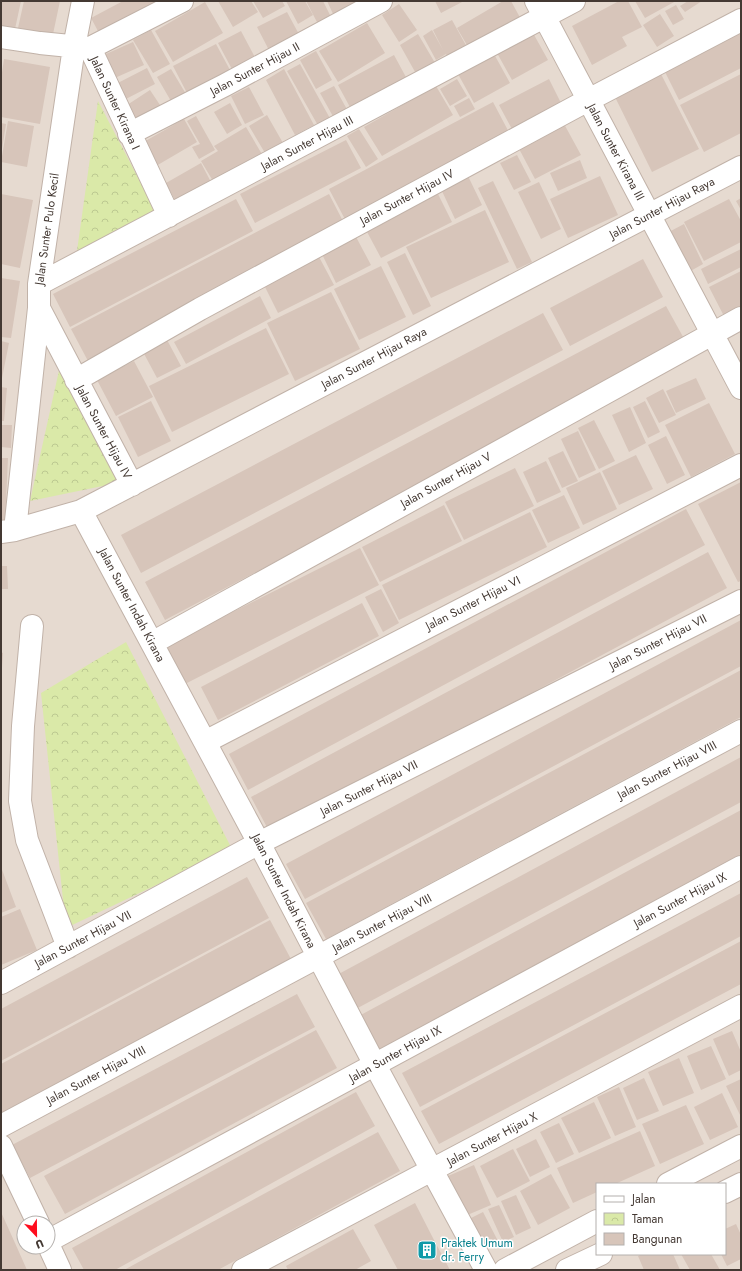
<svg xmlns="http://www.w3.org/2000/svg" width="742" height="1271" font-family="Jost,sans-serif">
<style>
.residential{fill:#e6dad0;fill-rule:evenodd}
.park{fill:url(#park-crowns)}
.building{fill:#d7c5ba}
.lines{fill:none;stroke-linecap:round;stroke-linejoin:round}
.street-casing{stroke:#c1b2a8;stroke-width:24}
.street{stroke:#fff;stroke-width:22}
.labels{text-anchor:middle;stroke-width:3;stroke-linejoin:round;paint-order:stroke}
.street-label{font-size:12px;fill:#443933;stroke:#fff}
.culture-label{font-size:12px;fill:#0d838f;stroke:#fff;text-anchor:start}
</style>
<defs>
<pattern id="park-crowns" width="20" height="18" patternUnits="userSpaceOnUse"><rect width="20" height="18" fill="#dae9a8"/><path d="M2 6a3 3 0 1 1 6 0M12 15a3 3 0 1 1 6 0" fill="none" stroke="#bcc991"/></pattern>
</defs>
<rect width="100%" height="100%" fill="#f2eae2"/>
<path class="residential" d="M 1,1 L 741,1 L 741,1270 L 1,1270 ZM 597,1184 L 725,1184 L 725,1254 L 597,1254 ZM 24,1223 L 48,1223 L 48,1247 L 24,1247 Z"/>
<path class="park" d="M 98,101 L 157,214 L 76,258 Z
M 60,366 L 122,482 L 30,501 Z
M 126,642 L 232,849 L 66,928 L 41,693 Z"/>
<path class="building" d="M 1,1 L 21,1 L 15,29 L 1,26 Z
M 24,1 L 60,1 L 53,34 L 18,28 Z
M 123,1 L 170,1 L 99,33 L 91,18 Z
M 218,1 L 251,1 L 258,12 L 233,27 Z
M 253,1 L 282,1 L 285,6 L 263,18 Z
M 286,1 L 305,1 L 313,15 L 298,24 Z
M 306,1 L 323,1 L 331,17 L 318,24 Z
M 327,1 L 367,1 L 334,16 Z
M 435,1 L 464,1 L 441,13 Z
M 503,1 L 511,1 L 523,23 L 471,52 L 457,28 Z
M 619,1 L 628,1 L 642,27 L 622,37 L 627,46 L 592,65 L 572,26 Z
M 635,1 L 676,1 L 645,18 Z
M 688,1 L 702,1 L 685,12 L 680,6 Z
M 205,2 L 223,33 L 173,62 L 155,31 Z
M 399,4 L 417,30 L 399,42 L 382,15 Z
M 676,5 L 684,19 L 673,25 L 665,11 Z
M 287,12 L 301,38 L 271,54 L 257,27 Z
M 660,14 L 674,36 L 657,47 L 643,25 Z
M 452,20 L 468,49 L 449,59 L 446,54 L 436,60 L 423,36 L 432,30 L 443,50 L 433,30 Z
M 367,23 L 385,53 L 338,82 L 319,51 Z
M 741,28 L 741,68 L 679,100 L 663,68 Z
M 151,30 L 170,64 L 153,73 L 133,40 Z
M 241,31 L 257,61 L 234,73 L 218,43 Z
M 533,33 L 548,60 L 512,80 L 497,53 Z
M 418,34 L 438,68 L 419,79 L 400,45 Z
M 133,42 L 144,65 L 108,81 L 97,58 Z
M 216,44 L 230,70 L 187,93 L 173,66 Z
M 316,51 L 332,80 L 316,89 L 300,60 Z
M 494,54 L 510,83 L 474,103 L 458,74 Z
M 394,55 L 407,79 L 351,109 L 338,85 Z
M 4,59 L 50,67 L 40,124 L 1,117 L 1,79 Z
M 300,64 L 332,122 L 320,129 L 287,71 Z
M 147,68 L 155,84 L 120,102 L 112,86 Z
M 171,69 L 189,99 L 175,108 L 157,77 Z
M 284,69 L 314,125 L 295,135 L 266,80 Z
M 661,74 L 699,149 L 652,172 L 615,97 Z
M 741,74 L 741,133 L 704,152 L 680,105 Z
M 457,79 L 467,96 L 450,106 L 440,89 Z
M 549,79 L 562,105 L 513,131 L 499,105 Z
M 334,86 L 349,113 L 335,120 L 320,93 Z
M 436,86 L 453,115 L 382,156 L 364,127 Z
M 249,87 L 264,115 L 245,124 L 231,96 Z
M 150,90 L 160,105 L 132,124 L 121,109 Z
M 469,98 L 475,109 L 460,117 L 454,106 Z
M 493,102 L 512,138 L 348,225 L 329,189 Z
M 230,103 L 242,125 L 227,134 L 214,112 Z
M 267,115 L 283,143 L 265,153 L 249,126 Z
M 196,116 L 215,150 L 199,159 L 192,147 L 200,144 L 187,121 Z
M 184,119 L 197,142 L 156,166 L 142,143 Z
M 8,121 L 34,126 L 27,167 L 1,162 Z
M 563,122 L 581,155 L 535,179 L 517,145 Z
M 1,123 L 6,124 L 2,149 L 1,149 Z
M 246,127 L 263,156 L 213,181 L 201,161 L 218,151 L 214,146 Z
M 359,129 L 378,159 L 366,167 L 347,136 Z
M 346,140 L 361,168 L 255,223 L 240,194 Z
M 517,155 L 531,182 L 514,190 L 500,163 Z
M 580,160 L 587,178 L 558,191 L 550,173 Z
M 201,163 L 212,184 L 177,204 L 166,183 Z
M 468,176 L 482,205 L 455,219 L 441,189 Z
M 600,176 L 618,215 L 568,238 L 550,199 Z
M 493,181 L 532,262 L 517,269 L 478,188 Z
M 539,182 L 561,229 L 541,239 L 518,192 Z
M 1,194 L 33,200 L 20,268 L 1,264 Z
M 329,194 L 346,227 L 88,361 L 71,329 Z
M 438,194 L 452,222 L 381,258 L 366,230 Z
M 741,198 L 741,210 L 736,201 Z
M 236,199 L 253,231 L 70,327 L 53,294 Z
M 729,199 L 741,221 L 741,242 L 704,261 L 684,222 Z
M 485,210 L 509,262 L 431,298 L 406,247 Z
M 684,224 L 703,264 L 687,273 L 667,233 Z
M 355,235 L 371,265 L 336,283 L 321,252 Z
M 741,249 L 741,267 L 708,284 L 701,269 Z
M 405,253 L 431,306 L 413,315 L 387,262 Z
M 318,255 L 334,285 L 278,313 L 263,283 Z
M 643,259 L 663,297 L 570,346 L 550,308 Z
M 381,266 L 406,317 L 359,340 L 334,289 Z
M 741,271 L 741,312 L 726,320 L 709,287 Z
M 1,278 L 20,281 L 11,338 L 1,337 Z
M 331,292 L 360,349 L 295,381 L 267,323 Z
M 260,296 L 271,318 L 186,364 L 174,342 Z
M 666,306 L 687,344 L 165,620 L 145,582 Z
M 543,313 L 563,350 L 141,573 L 121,535 Z
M 266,328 L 289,374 L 172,432 L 149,386 Z
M 166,338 L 181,366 L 157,378 L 142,350 Z
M 1,341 L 9,343 L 2,378 L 1,378 Z
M 134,361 L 153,397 L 116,416 L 97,380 Z
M 696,378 L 706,399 L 676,413 L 666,391 Z
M 1,387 L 7,388 L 4,421 L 1,421 Z
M 663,389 L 676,415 L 659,423 L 646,398 Z
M 151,401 L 171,441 L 138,457 L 118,417 Z
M 645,401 L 660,432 L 648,438 L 633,407 Z
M 709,403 L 735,454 L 691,477 L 665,425 Z
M 630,407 L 646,443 L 629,452 L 612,415 Z
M 594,420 L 615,461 L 599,469 L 578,428 Z
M 1,425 L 12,425 L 11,448 L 1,447 Z
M 578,431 L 596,470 L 579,478 L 561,439 Z
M 666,436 L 685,475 L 667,484 L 648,445 Z
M 563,451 L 578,481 L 562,488 L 548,458 Z
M 636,455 L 653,489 L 619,505 L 602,471 Z
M 1,458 L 8,458 L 5,523 L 1,523 Z
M 546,461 L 561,492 L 537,503 L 523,472 Z
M 515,468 L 534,506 L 464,540 L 445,502 Z
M 600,472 L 617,509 L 583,525 L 566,488 Z
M 741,482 L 741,581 L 738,582 L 698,504 Z
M 564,495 L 580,528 L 548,543 L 532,510 Z
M 444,505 L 462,541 L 380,582 L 362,547 Z
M 686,509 L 705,545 L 248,790 L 229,754 Z
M 530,512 L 547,547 L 399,620 L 382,585 Z
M 360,548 L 379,585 L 185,684 L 165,646 Z
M 708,552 L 727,588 L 270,833 L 251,797 Z
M 1,566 L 7,566 L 8,589 L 1,589 Z
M 381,589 L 399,623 L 383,632 L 365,597 Z
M 362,603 L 379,636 L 218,720 L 201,687 Z
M 741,620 L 741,666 L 305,899 L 286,864 Z
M 1,652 L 3,653 L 2,668 L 1,668 Z
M 741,670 L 741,717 L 326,939 L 306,903 Z
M 741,757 L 741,802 L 354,1010 L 335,976 Z
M 741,810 L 741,854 L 376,1051 L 357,1017 Z
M 1,867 L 16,907 L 1,913 Z
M 247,877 L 269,918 L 1,1061 L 1,1009 Z
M 741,893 L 741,936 L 420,1107 L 402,1073 Z
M 20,909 L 37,950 L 1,965 L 1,917 Z
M 270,920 L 292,961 L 1,1114 L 1,1064 Z
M 741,941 L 741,984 L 439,1144 L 421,1111 Z
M 297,994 L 315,1027 L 30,1178 L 12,1145 Z
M 316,1030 L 337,1068 L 65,1214 L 44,1176 Z
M 732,1031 L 741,1052 L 741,1070 L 729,1076 L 713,1039 Z
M 711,1046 L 726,1079 L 701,1090 L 687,1056 Z
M 679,1058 L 694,1093 L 663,1106 L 648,1072 Z
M 644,1078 L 659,1111 L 637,1120 L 623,1088 Z
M 741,1079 L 741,1117 L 726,1086 Z
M 619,1087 L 636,1127 L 615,1136 L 597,1097 Z
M 356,1092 L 375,1126 L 115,1270 L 84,1270 L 72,1248 Z
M 722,1093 L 738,1127 L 710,1140 L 694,1107 Z
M 594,1102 L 611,1138 L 579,1153 L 561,1118 Z
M 686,1105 L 704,1144 L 660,1164 L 642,1124 Z
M 559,1123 L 574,1154 L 556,1163 L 540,1132 Z
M 640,1131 L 655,1166 L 615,1184 L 597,1184 L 597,1192 L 573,1203 L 557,1168 Z
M 378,1132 L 400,1171 L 341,1203 L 218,1270 L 124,1270 Z
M 536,1139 L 550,1167 L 530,1177 L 516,1149 Z
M 513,1149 L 530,1181 L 497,1198 L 480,1166 Z
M 474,1165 L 491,1205 L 465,1216 L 448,1176 Z
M 551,1174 L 570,1208 L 538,1225 L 520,1191 Z
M 516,1195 L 531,1228 L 516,1235 L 501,1201 Z
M 415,1203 L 434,1240 L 450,1270 L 398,1270 L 393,1261 L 374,1225 Z
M 499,1205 L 514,1237 L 503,1242 L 488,1209 Z
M 1,1212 L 15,1243 L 27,1270 L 1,1270 Z
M 483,1212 L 498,1241 L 483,1250 L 467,1220 Z
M 736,1224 L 741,1235 L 741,1259 L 727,1266 L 721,1254 L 725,1254 L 725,1229 Z
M 353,1229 L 371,1261 L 355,1270 L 288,1270 L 286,1266 Z
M 642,1254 L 673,1254 L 680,1270 L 644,1270 L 638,1256 Z
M 681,1254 L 711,1254 L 720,1270 L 690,1270 Z"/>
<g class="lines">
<g class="street-casing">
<path id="street" d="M 536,1 L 741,388
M 1,37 L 40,43 L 90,48 L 169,216
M 90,48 L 182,1
M 129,134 L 225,85 L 381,1
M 39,284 L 574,1
M 39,308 L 132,485
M 76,380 L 200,309 L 577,106 L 741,20
M 81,511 L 259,843 L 375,1065 L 486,1270
M 15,530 L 39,308 L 39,284 L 74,47 L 83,1
M 1,532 L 15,530 L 81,511 L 741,167
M 32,626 L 23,726 L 20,801 L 27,840 L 68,947
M 152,643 L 741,318
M 205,742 L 741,465
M 1,983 L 259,843 L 741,601
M 1,1126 L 741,731
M 1,1146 L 38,1223
M 668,1184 L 741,1146
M 725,1192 L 741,1184
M 48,1241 L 741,867
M 48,1244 L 60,1270
M 243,1270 L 741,1006
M 505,1270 L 597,1221
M 567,1270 L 601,1254"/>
</g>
<use href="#street" class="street"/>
</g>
<defs>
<g id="building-square" transform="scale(1)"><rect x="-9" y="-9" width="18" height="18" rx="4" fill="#0f9aa8" stroke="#fff"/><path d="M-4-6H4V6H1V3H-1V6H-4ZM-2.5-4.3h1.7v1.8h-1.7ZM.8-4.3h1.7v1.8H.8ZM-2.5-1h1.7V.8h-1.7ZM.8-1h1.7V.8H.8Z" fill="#fff"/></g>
</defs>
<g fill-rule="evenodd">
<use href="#building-square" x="427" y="1250"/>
</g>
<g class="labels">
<g class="street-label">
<text transform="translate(255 69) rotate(-28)" y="4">Jalan Sunter Hijau II</text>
<text transform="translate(115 103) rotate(65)" y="4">Jalan Sunter Kirana I</text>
<text transform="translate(307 143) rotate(-28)" y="4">Jalan Sunter Hijau III</text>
<text transform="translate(616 152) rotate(62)" y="4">Jalan Sunter Kirana III</text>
<text transform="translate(407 197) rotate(-28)" y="4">Jalan Sunter Hijau IV</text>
<text transform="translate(662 208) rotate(-28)" y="4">Jalan Sunter Hijau Raya</text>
<text transform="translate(47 229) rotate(-82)" y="4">Jalan Sunter Pulo Kecil</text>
<text transform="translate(374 358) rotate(-28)" y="4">Jalan Sunter Hijau Raya</text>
<text transform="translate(104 432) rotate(62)" y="4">Jalan Sunter Hijau IV</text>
<text transform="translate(446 480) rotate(-29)" y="4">Jalan Sunter Hijau V</text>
<text transform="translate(473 603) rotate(-27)" y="4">Jalan Sunter Hijau VI</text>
<text transform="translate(132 605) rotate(62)" y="4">Jalan Sunter Indah Kirana</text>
<text transform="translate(658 642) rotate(-27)" y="4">Jalan Sunter Hijau VII</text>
<text transform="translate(667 770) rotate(-28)" y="4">Jalan Sunter Hijau VIII</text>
<text transform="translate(369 788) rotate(-27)" y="4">Jalan Sunter Hijau VII</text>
<text transform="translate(284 891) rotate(63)" y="4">Jalan Sunter Indah Kirana</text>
<text transform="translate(680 900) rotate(-28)" y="4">Jalan Sunter Hijau IX</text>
<text transform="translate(382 923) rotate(-28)" y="4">Jalan Sunter Hijau VIII</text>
<text transform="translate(83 939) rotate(-28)" y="4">Jalan Sunter Hijau VII</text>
<text transform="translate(395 1054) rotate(-29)" y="4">Jalan Sunter Hijau IX</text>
<text transform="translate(96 1075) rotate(-28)" y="4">Jalan Sunter Hijau VIII</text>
<text transform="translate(492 1139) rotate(-28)" y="4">Jalan Sunter Hijau X</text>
</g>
<g class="culture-label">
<text x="441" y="1247">Praktek Umum<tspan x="441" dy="14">dr. Ferry</tspan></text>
</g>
</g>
<rect width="742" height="1271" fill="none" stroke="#443933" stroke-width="4"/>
<rect x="596" y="1183" width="130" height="72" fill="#ffffff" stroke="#b4b0ad"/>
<rect x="604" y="1196" width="20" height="6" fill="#ffffff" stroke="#b4b0ad"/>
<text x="632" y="1203" font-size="12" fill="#443933">Jalan</text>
<rect x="604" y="1213" width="20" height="12" fill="url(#park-crowns)" stroke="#b4b0ad"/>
<text x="632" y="1223" font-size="12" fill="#443933">Taman</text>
<rect x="604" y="1233" width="20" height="12" fill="#d7c5ba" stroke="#b4b0ad"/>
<text x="632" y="1243" font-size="12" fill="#443933">Bangunan</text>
<g transform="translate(36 1235) rotate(158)"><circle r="19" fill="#ffffff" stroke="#b4b0ad"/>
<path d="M0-3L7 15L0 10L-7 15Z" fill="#ff0c1d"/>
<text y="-6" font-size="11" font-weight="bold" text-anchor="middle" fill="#443933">U</text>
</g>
</svg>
